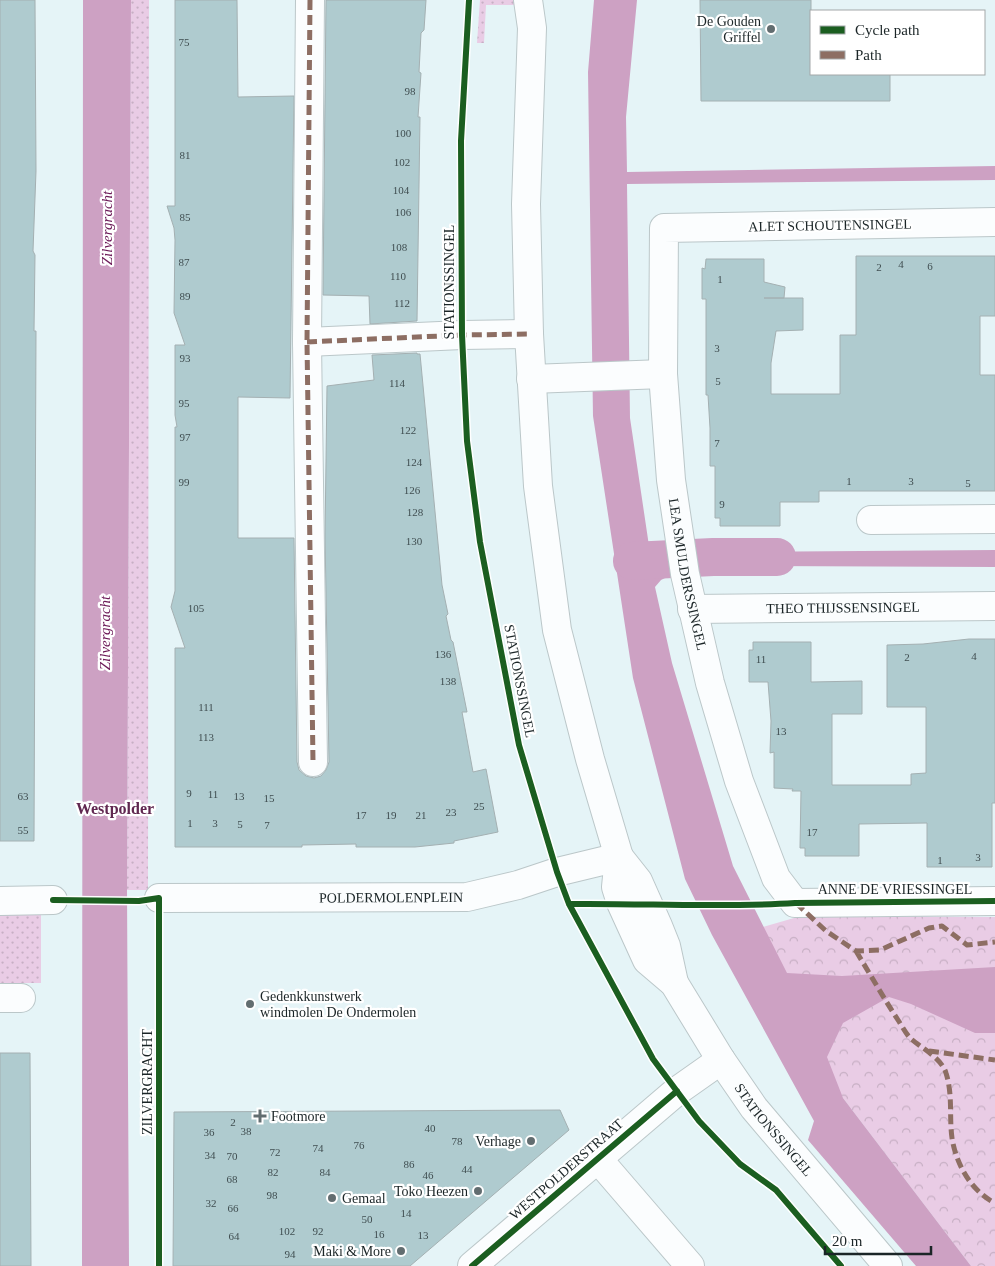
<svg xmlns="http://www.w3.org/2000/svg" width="995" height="1266" font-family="Georgia,serif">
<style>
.grass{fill:url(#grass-dots)}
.park{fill:url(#park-crowns)}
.water{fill:#cda1c3}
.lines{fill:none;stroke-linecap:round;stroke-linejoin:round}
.canal{stroke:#cda1c3;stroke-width:38}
.building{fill:#afcbcf;stroke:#a4b0b2}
.minor-casing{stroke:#bbc7c9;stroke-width:30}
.tertiary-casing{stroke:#bbc7c9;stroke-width:30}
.minor{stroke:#fbfdfe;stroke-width:28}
.tertiary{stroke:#fbfdfe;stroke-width:28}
.quiet{stroke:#8d6e63;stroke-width:5;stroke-dasharray:10 5;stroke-linecap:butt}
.cycleway-casing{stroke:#fff;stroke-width:9}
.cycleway{stroke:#1b5e20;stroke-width:6}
.poi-dot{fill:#626d70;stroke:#fff;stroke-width:2}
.labels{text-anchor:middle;stroke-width:4.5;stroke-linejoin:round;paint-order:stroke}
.number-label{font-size:11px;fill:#404e51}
.poi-label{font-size:14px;fill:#1b2527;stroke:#fff;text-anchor:end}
.street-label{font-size:14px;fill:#1b2527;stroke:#fff}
.water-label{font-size:15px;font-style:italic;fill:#6c1a58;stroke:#fff}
.quarter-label{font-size:16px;font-weight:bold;fill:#602750;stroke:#fff}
</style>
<defs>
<pattern id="grass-dots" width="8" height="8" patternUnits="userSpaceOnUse" patternTransform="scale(1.25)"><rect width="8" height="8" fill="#e9cce5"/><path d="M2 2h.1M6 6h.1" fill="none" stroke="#c7afc4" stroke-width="1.8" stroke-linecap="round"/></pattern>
<pattern id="park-crowns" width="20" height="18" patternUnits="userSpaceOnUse" patternTransform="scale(1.25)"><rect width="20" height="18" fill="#e9cce5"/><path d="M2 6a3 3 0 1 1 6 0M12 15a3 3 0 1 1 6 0" fill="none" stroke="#c7afc4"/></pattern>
</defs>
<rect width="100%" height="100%" fill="#e5f4f7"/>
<path class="grass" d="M 131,0 L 149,0 L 148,890 L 127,890 Z
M 480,0 L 514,0 L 514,5 L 486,5 L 484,43 L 477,43 Z
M 0,912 L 41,913 L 41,983 L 0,983 Z"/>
<path class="park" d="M 801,916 L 995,917 L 995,1266 L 971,1266 L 843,1098 L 752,930 Z"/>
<path class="water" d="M 83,0 L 131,0 L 127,890 L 129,1266 L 82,1266 Z
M 594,0 L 637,0 L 626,117 L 627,172 L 995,166 L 995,180 L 627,184 L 630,418 L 649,546 L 656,550 L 664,549 L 669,576 L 661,580 L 655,587 L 672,663 L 733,866 L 787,973 L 842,976 L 995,967 L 995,1033 L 975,1033 L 911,1004 L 889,997 L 843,1023 L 827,1057 L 843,1098 L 971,1266 L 916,1266 L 808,1140 L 814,1121 L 712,935 L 685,879 L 633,678 L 593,416 L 588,72 Z
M 995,550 L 995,567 L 729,566 L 723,552 Z"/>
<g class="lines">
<path class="canal" d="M 632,561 L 713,557 L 777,557"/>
</g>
<path class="building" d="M 0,0 L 35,0 L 36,171 L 33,251 L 35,255 L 34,331 L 36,331 L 34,841 L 0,841 Z
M 175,0 L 237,0 L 238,97 L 294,96 L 290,398 L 238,397 L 238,538 L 294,538 L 297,762 L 299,770 L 306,776 L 314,778 L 321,776 L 326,770 L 329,762 L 325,537 L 327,386 L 374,380 L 372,355 L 417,353 L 417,354 L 420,354 L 442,585 L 448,614 L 446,616 L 451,640 L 453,642 L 467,712 L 462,712 L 473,772 L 486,769 L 498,832 L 454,841 L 454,843 L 415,847 L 356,847 L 356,844 L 302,845 L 302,847 L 175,847 L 175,648 L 185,648 L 171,607 L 175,591 L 175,427 L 177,427 L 175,415 L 175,345 L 185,345 L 174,313 L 175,240 L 174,228 L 167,206 L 175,206 Z
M 326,0 L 426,0 L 424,30 L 421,33 L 419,72 L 421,73 L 418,117 L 420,117 L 417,321 L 370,324 L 369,296 L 323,295 Z
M 700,0 L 811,0 L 811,74 L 890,74 L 890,101 L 701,101 Z
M 856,256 L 995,256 L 995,316 L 980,316 L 980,375 L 995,375 L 995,491 L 819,491 L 819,502 L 780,502 L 780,526 L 720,526 L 720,518 L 715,518 L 715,466 L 710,466 L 710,428 L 708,395 L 706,395 L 706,299 L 702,299 L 702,268 L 705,269 L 706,259 L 764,259 L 764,282 L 785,287 L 784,298 L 764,298 L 803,298 L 803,330 L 776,331 L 771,363 L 771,394 L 840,394 L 840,335 L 856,335 Z
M 969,639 L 995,639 L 995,803 L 992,803 L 992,867 L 927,867 L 927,823 L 859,824 L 859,856 L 805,856 L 805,848 L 800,848 L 801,791 L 792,791 L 793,789 L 774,788 L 774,752 L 770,753 L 771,721 L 768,682 L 749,682 L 749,650 L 753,650 L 753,642 L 811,642 L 811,682 L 862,681 L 862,714 L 832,714 L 832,785 L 911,785 L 911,774 L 926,773 L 926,707 L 887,707 L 887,645 L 923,644 Z
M 0,1053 L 30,1053 L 31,1266 L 0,1266 Z
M 560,1110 L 569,1130 L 410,1266 L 173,1266 L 174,1112 Z"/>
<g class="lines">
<g class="minor-casing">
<g id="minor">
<path d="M 310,0 L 307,342 L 313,762"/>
<path id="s1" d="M 995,222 L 664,228 L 663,374 L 671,480 L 685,574 L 710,683 L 739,781 L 776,878 L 795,903 L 995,901"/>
<path d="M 307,342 L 462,335 L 529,334"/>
<path d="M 531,379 L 663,374"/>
<path d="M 871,520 L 995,519"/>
<path id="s2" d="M 692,609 L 995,606"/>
<path id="s3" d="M 159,898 L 467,897 L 518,885 L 557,872 L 619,857"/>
<path d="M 0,901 L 53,900"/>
<path d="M 0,998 L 21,998"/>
<path d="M 597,1158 L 690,1266"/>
<path d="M 472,1266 L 677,1091 L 721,1060"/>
</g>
</g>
<g class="tertiary-casing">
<g id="tertiary">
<path id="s4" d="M 528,0 L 532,28 L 526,204 L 529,334 L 538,486 L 557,630 L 590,759 L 619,857 L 616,887 L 621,903 L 647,960 L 674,983 L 721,1060 L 754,1108 L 888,1266"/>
<path d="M 619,857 L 638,881 L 658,926 L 666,946 L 674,983"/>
</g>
</g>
<use href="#minor" class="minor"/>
<use href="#tertiary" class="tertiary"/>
<path class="quiet" d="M 310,0 L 307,342 L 313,762
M 307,342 L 462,335 L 529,334
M 796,903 L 826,931 L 856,951 L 880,950 L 929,928 L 942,926 L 967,945 L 995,942
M 856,951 C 870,974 883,997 898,1020 C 902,1026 906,1034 911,1039 C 922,1048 942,1059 946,1073 C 953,1095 949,1117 952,1138 C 956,1164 971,1191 995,1203
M 929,1051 L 995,1060"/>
<g class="cycleway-casing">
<path id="cycleway" d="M 469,0 L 461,141 L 462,335 L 467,441 L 480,542 L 519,745 L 557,872 L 569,904 L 653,1059 L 699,1121 L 740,1164 L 776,1190 L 841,1266
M 53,900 L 139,901 L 159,898 L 159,1266
M 569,904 C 644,903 719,908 795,903 L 995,901
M 472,1266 L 677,1091"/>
</g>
<use href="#cycleway" class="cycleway"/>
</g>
<g class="poi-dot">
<circle cx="771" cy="29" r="5"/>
<circle cx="250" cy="1004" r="5"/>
<path d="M257.5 1108.5h5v5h5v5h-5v5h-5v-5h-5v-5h5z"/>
<circle cx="531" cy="1141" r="5"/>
<circle cx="478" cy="1191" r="5"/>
<circle cx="332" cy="1198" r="5"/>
<circle cx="401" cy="1251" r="5"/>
</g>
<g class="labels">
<g class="number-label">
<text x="184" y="46">75</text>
<text x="410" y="95">98</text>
<text x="403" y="137">100</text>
<text x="185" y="159">81</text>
<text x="402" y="166">102</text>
<text x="401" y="194">104</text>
<text x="403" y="216">106</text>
<text x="185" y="221">85</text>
<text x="399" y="251">108</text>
<text x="184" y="266">87</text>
<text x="901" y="268">4</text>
<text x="930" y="270">6</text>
<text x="879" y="271">2</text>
<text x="398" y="280">110</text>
<text x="720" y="283">1</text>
<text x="185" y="300">89</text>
<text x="402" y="307">112</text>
<text x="717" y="352">3</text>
<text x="185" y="362">93</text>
<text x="718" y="385">5</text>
<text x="397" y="387">114</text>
<text x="184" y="407">95</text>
<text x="408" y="434">122</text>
<text x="185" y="441">97</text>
<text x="717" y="447">7</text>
<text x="414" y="466">124</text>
<text x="849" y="485">1</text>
<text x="911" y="485">3</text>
<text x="184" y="486">99</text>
<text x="968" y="487">5</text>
<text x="412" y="494">126</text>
<text x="722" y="508">9</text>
<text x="415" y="516">128</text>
<text x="414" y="545">130</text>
<text x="196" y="612">105</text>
<text x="443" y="658">136</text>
<text x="974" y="660">4</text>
<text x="907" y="661">2</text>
<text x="761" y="663">11</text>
<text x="448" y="685">138</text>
<text x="206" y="711">111</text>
<text x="781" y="735">13</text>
<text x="206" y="741">113</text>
<text x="189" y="797">9</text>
<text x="213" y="798">11</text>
<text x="23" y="800">63</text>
<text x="239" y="800">13</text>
<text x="269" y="802">15</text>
<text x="479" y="810">25</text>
<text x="451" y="816">23</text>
<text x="361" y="819">17</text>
<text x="391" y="819">19</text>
<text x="421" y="819">21</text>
<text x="190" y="827">1</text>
<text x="215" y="827">3</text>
<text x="240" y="828">5</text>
<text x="267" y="829">7</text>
<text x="23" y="834">55</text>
<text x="812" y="836">17</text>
<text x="978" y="861">3</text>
<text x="940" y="864">1</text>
<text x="233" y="1126">2</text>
<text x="430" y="1132">40</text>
<text x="246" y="1135">38</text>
<text x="209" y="1136">36</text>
<text x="457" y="1145">78</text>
<text x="359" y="1149">76</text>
<text x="318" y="1152">74</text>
<text x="275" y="1156">72</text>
<text x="210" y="1159">34</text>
<text x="232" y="1160">70</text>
<text x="409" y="1168">86</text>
<text x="467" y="1173">44</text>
<text x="273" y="1176">82</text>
<text x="325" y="1176">84</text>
<text x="428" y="1179">46</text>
<text x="232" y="1183">68</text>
<text x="272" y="1199">98</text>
<text x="211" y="1207">32</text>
<text x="233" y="1212">66</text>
<text x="406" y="1217">14</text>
<text x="367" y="1223">50</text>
<text x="287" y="1235">102</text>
<text x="318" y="1235">92</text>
<text x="379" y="1238">16</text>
<text x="423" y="1239">13</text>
<text x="234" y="1240">64</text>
<text x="290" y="1258">94</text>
</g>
<g class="poi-label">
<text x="761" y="26">De Gouden<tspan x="761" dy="16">Griffel</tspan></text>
<text x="260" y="1001" text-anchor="start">Gedenkkunstwerk<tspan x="260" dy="16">windmolen De Ondermolen</tspan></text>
<text x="271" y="1121" text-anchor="start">Footmore</text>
<text x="521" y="1146">Verhage</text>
<text x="468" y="1196">Toko Heezen</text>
<text x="342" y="1203" text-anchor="start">Gemaal</text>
<text x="391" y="1256">Maki &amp; More</text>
</g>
<g class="street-label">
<text transform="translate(830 225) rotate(-1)" y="5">ALET SCHOUTENSINGEL</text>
<text transform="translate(449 282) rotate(-90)" y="5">STATIONSSINGEL</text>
<text dy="5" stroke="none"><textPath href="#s1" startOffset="679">LEA SMULDERSSINGEL</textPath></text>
<text dy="5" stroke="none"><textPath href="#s2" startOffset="151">THEO THIJSSENSINGEL</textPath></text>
<text transform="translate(520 681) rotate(79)" y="5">STATIONSSINGEL</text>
<text x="895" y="894">ANNE DE VRIESSINGEL</text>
<text dy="5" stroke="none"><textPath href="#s3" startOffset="232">POLDERMOLENPLEIN</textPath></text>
<text transform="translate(147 1082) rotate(-90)" y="5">ZILVERGRACHT</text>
<text dy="5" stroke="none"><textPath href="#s4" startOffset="1190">STATIONSSINGEL</textPath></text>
<text transform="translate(566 1169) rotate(-41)" y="5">WESTPOLDERSTRAAT</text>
</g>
<g class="water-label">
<text transform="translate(107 228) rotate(-90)" y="5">Zilvergracht</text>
<text transform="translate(105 633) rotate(-90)" y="5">Zilvergracht</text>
</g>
<g class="quarter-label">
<text x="115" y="814">Westpolder</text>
</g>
</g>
<rect x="810" y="10" width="175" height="65" fill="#ffffff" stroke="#a4a8a9"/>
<rect x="820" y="26" width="25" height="8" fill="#1b5e20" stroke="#a4a8a9"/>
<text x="855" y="35" font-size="15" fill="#1b2527">Cycle path</text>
<rect x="820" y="51" width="25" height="8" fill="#8d6e63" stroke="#a4a8a9"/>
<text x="855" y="60" font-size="15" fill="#1b2527">Path</text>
<path d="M825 1246v8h106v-8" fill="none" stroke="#1b2527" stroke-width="2.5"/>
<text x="832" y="1246" font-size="15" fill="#1b2527" stroke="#ffffff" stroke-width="4" paint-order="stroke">20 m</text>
</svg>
